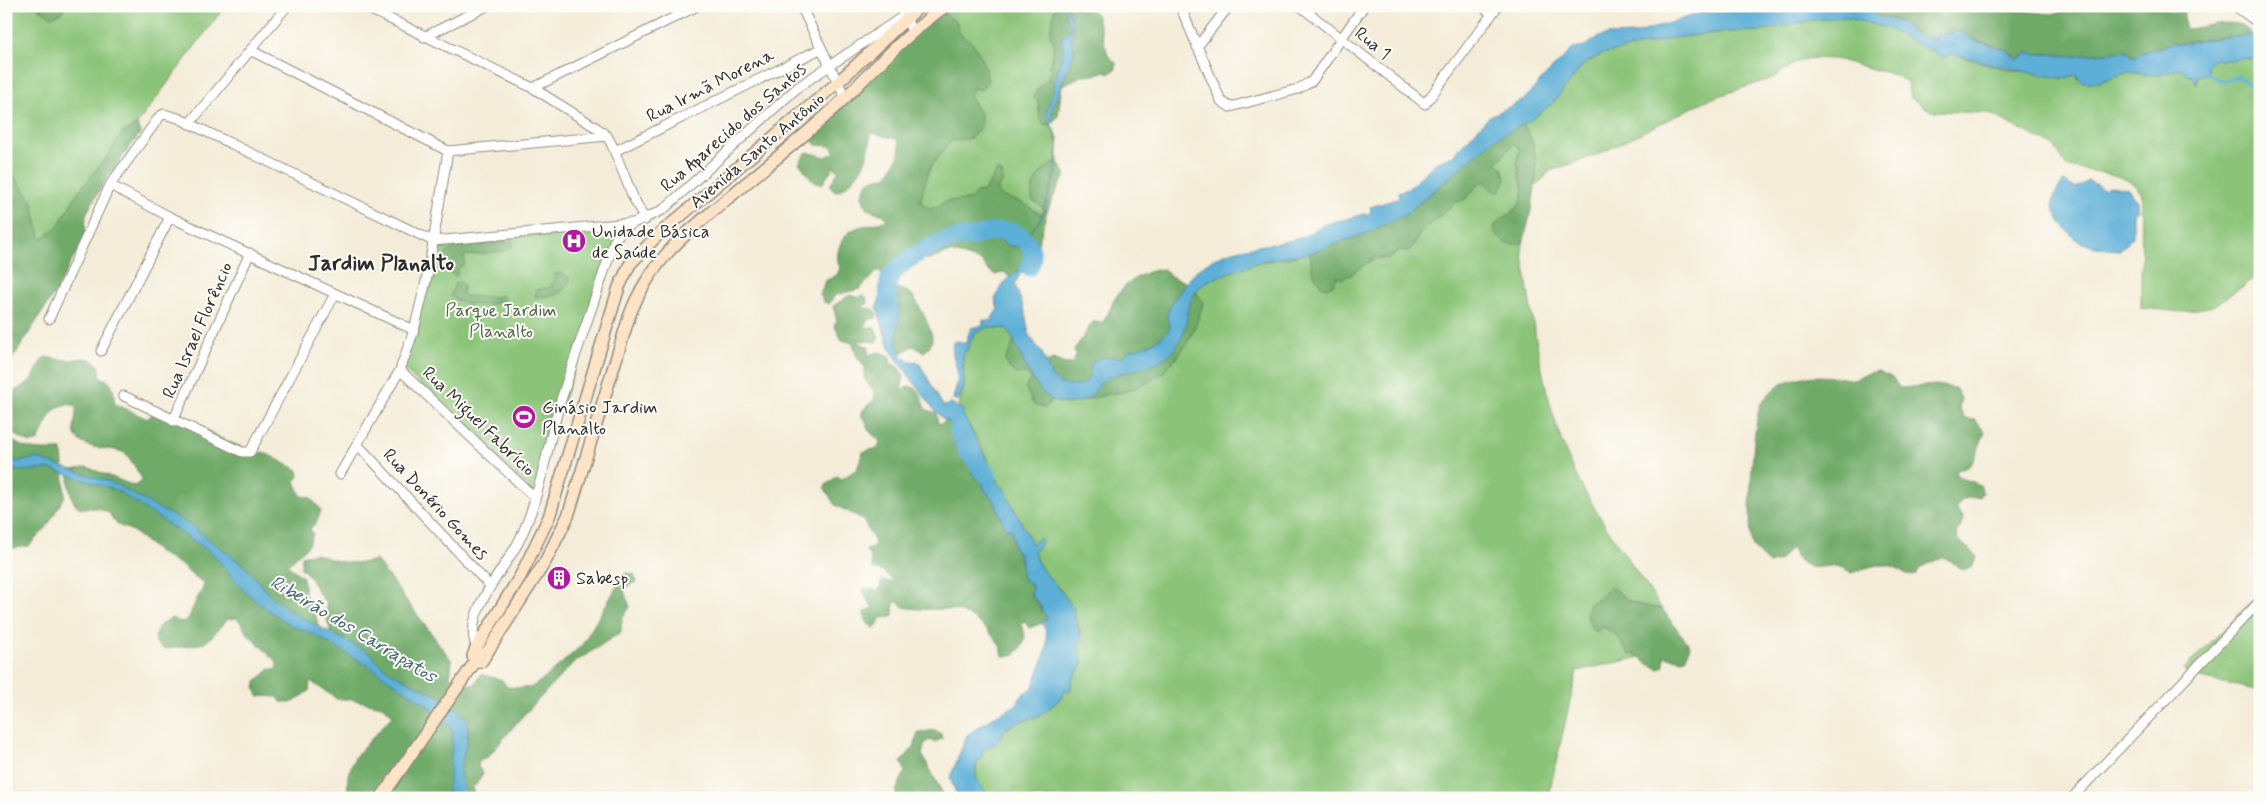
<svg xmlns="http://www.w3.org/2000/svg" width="2266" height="804" font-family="Mynerve,sans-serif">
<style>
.green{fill:#8bc478;stroke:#5b7852}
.forest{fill:#70aa68;stroke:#4e6a4a}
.water{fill:#5bafd7;stroke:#436d81}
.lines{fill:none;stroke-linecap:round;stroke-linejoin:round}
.stream{stroke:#5bafd7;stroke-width:3}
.river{stroke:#5bafd7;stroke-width:18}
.street-casing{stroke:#908c82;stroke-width:11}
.secondary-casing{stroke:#908c82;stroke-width:14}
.street{stroke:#fff;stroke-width:9}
.secondary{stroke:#fee4c6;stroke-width:11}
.labels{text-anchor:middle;stroke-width:4;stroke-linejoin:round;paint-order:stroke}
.street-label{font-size:18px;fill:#2b2b2b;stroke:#fdfcf7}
.poi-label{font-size:18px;fill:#2b2b2b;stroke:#fdfcf7;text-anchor:start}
.park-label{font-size:18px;fill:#4d6146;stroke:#fdfcf7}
.water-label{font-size:19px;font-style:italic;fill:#3e6070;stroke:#fdfcf7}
.district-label{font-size:22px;font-weight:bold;fill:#2b2b2b;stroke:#fdfcf7}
</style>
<rect width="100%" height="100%" fill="#fdfcf7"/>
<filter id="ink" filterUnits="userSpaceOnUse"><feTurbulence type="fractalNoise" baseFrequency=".02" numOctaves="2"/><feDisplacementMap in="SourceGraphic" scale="10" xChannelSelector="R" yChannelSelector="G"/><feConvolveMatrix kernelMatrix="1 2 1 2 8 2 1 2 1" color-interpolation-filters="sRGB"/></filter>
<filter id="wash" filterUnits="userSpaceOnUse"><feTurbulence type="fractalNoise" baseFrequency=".0096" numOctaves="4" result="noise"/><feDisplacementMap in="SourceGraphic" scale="20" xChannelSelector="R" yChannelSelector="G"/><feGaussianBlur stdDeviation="1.12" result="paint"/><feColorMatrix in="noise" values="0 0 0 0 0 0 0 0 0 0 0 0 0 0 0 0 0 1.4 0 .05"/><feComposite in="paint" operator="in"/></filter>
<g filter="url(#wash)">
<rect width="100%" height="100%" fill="#f4ecd8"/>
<path class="green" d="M 6,6 L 36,6 L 52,17 L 62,12 L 65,6 L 225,6 L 137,124 L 122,134 L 106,158 L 78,192 L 58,227 L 41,240 L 32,200 L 6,166 Z
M 949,6 L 1055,6 L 1050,35 L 1054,43 L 1048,79 L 1037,89 L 1044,124 L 1051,125 C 1066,160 1051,172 1032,200 L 1045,209 L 1042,215 L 999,195 L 998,188 L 1003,180 L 1002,173 L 997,170 L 985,190 L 976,193 L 969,200 L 948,201 L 930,209 L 920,202 L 930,167 L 951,141 L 971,138 L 981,115 L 969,96 L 973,88 L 987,72 L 982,65 L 982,58 L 942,12 Z
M 1844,17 L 1884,27 L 1948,55 L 1954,54 L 2006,69 L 2068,79 L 2071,76 L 2078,75 L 2099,82 L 2128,72 L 2152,75 L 2182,68 L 2187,75 L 2194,77 L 2197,85 L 2198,75 L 2207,67 L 2208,63 L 2218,58 L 2230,60 L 2241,58 L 2260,60 L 2260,275 L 2213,306 L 2183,312 L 2141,308 L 2142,194 C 2129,171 2090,172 2067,167 L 2054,146 L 1989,113 L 1931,111 L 1910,97 L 1907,83 L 1895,75 L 1835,59 L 1813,58 L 1795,63 L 1773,78 L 1707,100 L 1599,154 L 1550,171 L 1535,187 C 1537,166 1536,140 1522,123 L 1552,104 L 1583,65 L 1602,54 L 1673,38 L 1722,32 L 1758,31 L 1813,20 Z
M 1514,143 L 1520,150 C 1507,176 1545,200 1500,220 L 1519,245 L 1524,240 L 1522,249 C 1532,318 1541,387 1566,453 C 1587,505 1631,562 1662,609 C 1645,606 1627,604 1617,590 L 1603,592 L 1597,600 L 1603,627 L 1623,641 L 1625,650 L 1641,657 L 1577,671 L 1548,798 L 989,798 L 976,778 L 976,766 L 984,750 L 991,747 L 1011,725 L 1041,715 L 1060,699 L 1067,690 L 1070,692 L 1072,680 L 1082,664 L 1079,644 L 1081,636 L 1077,620 L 1064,594 L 1046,576 L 1036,559 L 1034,551 L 1039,547 L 1039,538 L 1033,545 L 1007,495 L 1007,491 L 1000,485 L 979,442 L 958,408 L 964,387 L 963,355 L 969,347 L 971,339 L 975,333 L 989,327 L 1007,329 L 1015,340 L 1010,350 L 1024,373 L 1032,378 L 1027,392 L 1034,405 L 1051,400 L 1065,404 L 1127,390 L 1164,372 L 1203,303 L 1196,292 C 1216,262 1277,262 1310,253 L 1313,273 L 1332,286 L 1336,279 L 1336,275 L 1350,276 C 1362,262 1377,258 1394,256 L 1398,250 L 1407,251 L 1415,245 L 1419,234 L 1479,182 L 1484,181 L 1491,190 L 1506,180 L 1502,168 L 1496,163 Z
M 622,226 L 533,492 L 404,369 L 435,243 Z
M 2260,593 L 2260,691 L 2192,676 L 2184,669 Z"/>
<path class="forest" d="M 36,6 L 65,6 L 62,12 L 52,17 Z
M 1055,6 L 1090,6 L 1096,14 L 1108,55 L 1116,63 L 1116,69 L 1110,73 L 1105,71 L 1095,75 L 1084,75 L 1062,85 L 1058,116 L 1051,125 L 1044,124 L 1040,120 L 1038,101 L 1034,98 L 1037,89 L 1048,79 L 1054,43 L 1050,35 Z
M 1838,6 L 2013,6 L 2021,11 L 2051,14 L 2092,6 L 2183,6 L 2185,27 L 2188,29 C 2206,27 2242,14 2251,35 C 2218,38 2160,41 2133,57 L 2128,51 L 2076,56 L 2026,53 L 2020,59 L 1998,46 L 1975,41 L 1961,32 L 1938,34 L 1936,40 C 1917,42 1910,25 1899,21 C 1882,14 1853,13 1838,6 Z
M 942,12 L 957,22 C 958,41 966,34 974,45 C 980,52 987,72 988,81 L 981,90 L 973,88 L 969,96 L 981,115 L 981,127 L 971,138 L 951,141 L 930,167 L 920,202 L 930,209 L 948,201 L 969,200 L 976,193 L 985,190 L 997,170 L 1002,173 L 1003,181 L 998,188 L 999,195 L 1023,203 L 1042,215 L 1045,209 L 1032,200 C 1030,183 1041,167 1058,162 L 1066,175 C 1056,190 1047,208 1043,226 C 1041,235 1039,243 1034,252 C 1028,263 1019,269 1010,278 L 1004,272 L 996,275 L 988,270 L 981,261 L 950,252 L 929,260 L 916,254 L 895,271 L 889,280 L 893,287 C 898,289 906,290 911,294 C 917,299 933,332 932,339 C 931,345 928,349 924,352 L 913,346 L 902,353 L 889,348 L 877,306 L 883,294 L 881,271 L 877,271 L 860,289 L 835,295 L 829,304 L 824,302 L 820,294 L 825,281 L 837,275 L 840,268 C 834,256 840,237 852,230 C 863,224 876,225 887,220 L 884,215 L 867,209 L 862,197 C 865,181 871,178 887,177 C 893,165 905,152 897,139 L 871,133 C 870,157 861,175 841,190 L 835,191 L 830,186 L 839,170 L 833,168 L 822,184 L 815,183 L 799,163 L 807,152 L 826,157 L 835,152 L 831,146 L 817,145 L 813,142 L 810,129 Z
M 1522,123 C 1548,155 1532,205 1524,240 C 1512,250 1497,242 1494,228 C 1497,217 1516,215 1521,201 C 1528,184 1512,166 1520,150 L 1514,143 L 1496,163 L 1502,168 L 1506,180 L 1500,191 L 1496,193 L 1485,181 L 1479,183 L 1466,199 L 1454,203 L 1419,234 L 1410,251 L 1398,250 C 1389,265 1383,254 1373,259 C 1362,265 1353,274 1342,279 L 1336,276 L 1337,279 L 1328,288 L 1321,286 L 1313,273 L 1310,253 L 1375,230 C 1384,223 1395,221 1405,215 L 1493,140 Z
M 137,124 L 141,132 L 105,181 L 86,214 L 85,236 L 57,289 L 6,369 L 6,166 L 32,200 L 41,240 L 58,226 L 78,192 L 106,158 L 122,134 Z
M 512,241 L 512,246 L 504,251 L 464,256 L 465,264 L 458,269 L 457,276 C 446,274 445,263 446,254 L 454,247 Z
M 1164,269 L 1170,276 L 1190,284 L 1203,303 C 1193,343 1168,380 1126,391 C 1119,393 1111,393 1104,395 C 1085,400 1070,406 1051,400 L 1045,408 L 1034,405 L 1025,387 L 1032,378 L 1024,373 L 1017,374 L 1010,369 L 1005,361 L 1015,340 L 1035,344 L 1046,362 L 1053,359 L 1065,364 L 1073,363 L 1076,356 L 1074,350 L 1093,322 L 1103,322 C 1108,315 1110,309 1113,302 C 1123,283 1144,270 1164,269 Z
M 563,273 L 570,279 C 566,295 549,297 535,297 L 536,290 L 551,287 L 555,274 Z
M 460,282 L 464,285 L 462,293 L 465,296 L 498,297 L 501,295 L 505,298 L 503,301 C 485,307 466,307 450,296 L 455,283 Z
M 850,295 L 860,298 L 862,295 L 866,297 L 868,304 L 864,305 L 863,308 L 874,309 L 877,313 L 876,318 L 867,320 L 865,327 L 875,328 L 879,338 L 876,342 L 859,340 L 860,343 L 869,347 L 868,355 L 879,352 L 890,356 L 890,363 L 898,367 L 904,376 L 901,391 L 909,386 C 922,389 921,398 925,409 L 936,413 L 938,423 L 941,424 L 945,420 L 952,423 L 964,449 L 974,452 L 975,455 L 972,466 L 975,477 L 982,481 L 984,489 L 995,502 L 1005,527 L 1012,531 L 1013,542 L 1021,562 L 1022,578 L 1032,585 L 1031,595 L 1047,616 L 1048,621 L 1043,620 L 1042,623 L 1029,628 L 1024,620 L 1022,625 C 1028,640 1024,646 1013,656 L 1003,656 C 1001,644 996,639 987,630 C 957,599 939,614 903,607 L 898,602 L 894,602 L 893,615 L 891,617 L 880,618 L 878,625 L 874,628 C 867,624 865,620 864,612 L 873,608 L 864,594 L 863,588 L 878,591 L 882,581 L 893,582 L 893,580 L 882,571 L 873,569 L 870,556 L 866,550 L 873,547 L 875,542 L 864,522 L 859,517 L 835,505 L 824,487 L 837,476 L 842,479 L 857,469 L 863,452 L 878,448 L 880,441 L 868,430 L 866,421 L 861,416 L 863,410 L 874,400 L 875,392 L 865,380 L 865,367 L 856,355 L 853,343 L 842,340 L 834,325 L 837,321 L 833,306 Z
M 45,357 C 51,358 59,360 66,360 C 80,360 90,353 100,367 L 100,377 C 113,381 115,391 114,403 L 147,419 L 158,409 C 182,412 204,430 226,441 C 236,445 245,448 255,454 L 263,452 L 298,470 L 299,477 L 295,481 L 301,496 L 310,497 L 321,510 L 317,522 L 310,529 L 313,534 L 308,546 L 287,565 L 303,577 L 305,595 L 313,607 L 318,624 L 335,646 L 327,619 L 326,602 C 313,590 315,579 301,568 L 302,556 L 315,553 C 335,562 355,566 376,560 L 452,661 L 450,678 L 459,683 L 474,685 L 481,674 L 502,680 L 507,687 L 530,688 L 544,679 L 582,645 L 625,573 L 634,574 L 637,582 L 629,585 L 624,591 L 630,607 L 622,618 L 621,632 L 572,664 L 519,720 L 489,756 L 479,762 L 478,767 L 483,773 L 476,785 L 472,787 L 475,798 L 347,798 L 348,775 L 355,757 L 393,715 L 382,706 L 350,699 L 337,699 L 310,681 L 309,691 L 294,702 L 281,702 L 278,697 L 258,696 L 255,689 L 256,681 L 270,669 L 277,670 L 277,662 L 249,635 L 237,618 L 228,619 C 220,625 214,636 206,642 C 202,645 170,648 163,649 L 155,642 C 156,628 158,624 172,618 C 190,629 189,614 196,601 C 199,594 204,590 204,582 L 193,577 L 183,566 L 160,553 L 131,530 L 120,526 L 114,521 L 109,513 L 99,508 L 80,508 L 74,503 L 69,487 L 69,476 L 72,470 L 87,467 L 134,486 L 143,481 C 141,477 130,458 127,455 C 116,444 76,455 74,429 C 74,422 77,414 76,406 C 50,398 47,427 37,442 L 30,443 L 6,430 L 6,398 C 13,389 25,388 32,378 C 38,371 38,363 45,357 Z
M 1878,371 L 1891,377 L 1900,388 L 1936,385 L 1955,388 L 1961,398 L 1959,407 L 1965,419 L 1975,420 L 1985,432 L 1974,460 L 1966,468 L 1957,470 L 1956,474 C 1963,481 1972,480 1981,486 L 1982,493 L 1979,497 C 1967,499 1962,496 1956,509 L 1963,517 L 1961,526 L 1956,533 L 1958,540 L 1977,556 C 1974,565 1971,568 1962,570 L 1951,561 L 1942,557 L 1919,569 L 1916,575 C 1905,577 1901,568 1891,566 C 1878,562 1863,570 1851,573 C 1825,553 1813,586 1791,548 L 1779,561 L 1769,564 C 1763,558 1754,551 1752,543 C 1747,522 1753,425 1760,405 C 1762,400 1769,394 1773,390 C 1793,372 1829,375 1854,380 L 1862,375 Z
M 6,434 C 21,452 40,450 62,450 L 65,496 L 46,528 L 29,546 L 6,549 Z
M 1610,587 C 1619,589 1621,598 1629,601 C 1638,605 1651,607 1662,609 L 1690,646 L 1687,657 L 1682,660 L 1664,656 L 1664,666 L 1659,669 L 1646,663 L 1637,654 L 1629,655 C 1620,643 1620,633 1603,627 L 1596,631 L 1592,629 L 1586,613 L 1589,603 L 1597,600 Z
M 935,730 L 941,734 L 942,739 L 934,742 L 930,740 L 925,743 L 922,754 L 945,798 L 896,798 L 896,791 L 905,771 L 901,762 L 914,747 L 918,733 Z"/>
<path class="water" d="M 1066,6 L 1068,6 C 1068,14 1073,20 1073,27 C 1073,39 1069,38 1075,50 L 1052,109 L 1051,124 L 1058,139 L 1058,163 L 1041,219 L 1024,240 L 1036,255 L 1037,263 L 1020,274 L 1015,284 L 1025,312 L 1029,335 L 1042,353 L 1052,377 L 1060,384 L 1077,386 L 1085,383 L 1090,375 L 1091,363 C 1101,355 1111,357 1123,358 L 1129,350 C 1143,349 1163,339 1170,328 C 1170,324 1167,321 1167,318 C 1167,308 1175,299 1180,291 C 1210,244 1250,250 1297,239 C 1309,236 1316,227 1327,224 C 1340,220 1352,218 1364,214 L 1367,215 L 1371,211 L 1370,207 L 1397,199 L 1399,197 L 1398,192 L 1408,189 L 1435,163 L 1451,157 L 1490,116 L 1524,100 L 1543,78 L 1573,48 L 1582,48 L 1599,37 L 1608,35 L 1635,34 L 1704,12 L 1731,12 L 1738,9 L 1750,13 L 1769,6 L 1838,6 L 1850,9 L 1870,10 L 1879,17 L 1899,21 L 1912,32 L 1924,38 L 1936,40 L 1938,34 L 1961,32 L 1975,41 L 2006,50 L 2017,59 L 2023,57 L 2026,53 L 2076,56 L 2128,51 L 2133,57 C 2145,49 2161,50 2172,42 L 2179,44 L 2225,37 L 2260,35 L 2260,60 L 2241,58 L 2222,61 L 2218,58 L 2208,63 L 2207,67 L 2209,70 L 2206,74 L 2198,75 L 2197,85 L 2194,77 L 2187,75 L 2181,68 L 2160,75 L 2128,72 L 2099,82 L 2083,82 L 2078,79 L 2077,75 L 2071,76 L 2068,79 C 2029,74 1992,64 1954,54 L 1948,55 L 1946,58 L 1884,27 L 1844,17 L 1813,20 L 1758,31 L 1722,32 L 1673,38 L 1602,54 L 1583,65 L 1552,104 L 1531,120 L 1493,140 L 1405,215 C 1395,221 1384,223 1375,230 L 1310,253 L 1261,261 L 1207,281 C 1179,302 1194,320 1178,344 C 1162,368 1136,368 1111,376 C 1098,380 1097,395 1084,400 C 1035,418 1027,358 1007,329 L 989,327 L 975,333 L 963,356 L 964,387 L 958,401 L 953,399 C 955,391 959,378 957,370 C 955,360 951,354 953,342 L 958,341 L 965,344 L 971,328 L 983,325 L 983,320 L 993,321 L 992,318 L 998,309 L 995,299 L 1005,281 L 1023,267 L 1025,260 L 1023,248 C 1018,246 1012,247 1008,245 C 1004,243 1002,240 998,239 C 960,228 912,248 889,280 C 894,291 899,302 899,314 C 899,332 889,346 909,362 L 917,361 L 921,366 L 943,406 L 948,405 L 950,402 L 964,411 L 963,415 L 1000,485 L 1007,491 L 1007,495 L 1033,545 L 1039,538 L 1042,539 L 1042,542 L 1034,551 C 1038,571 1052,579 1063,593 C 1067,598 1069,604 1074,608 L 1073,613 L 1082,640 L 1079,644 L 1082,664 L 1072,680 L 1070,692 L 1066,690 L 1060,699 L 1041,715 L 1011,725 L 1005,729 L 997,743 L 984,750 L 976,766 L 976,778 L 989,798 L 958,798 L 950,778 L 967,735 L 993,717 L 1015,706 L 1024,693 L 1033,688 C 1037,666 1056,645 1042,623 L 1043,620 L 1047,621 L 1047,616 L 1042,612 L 1041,606 L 1031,595 L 1032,585 L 1022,578 L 1021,562 L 1020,555 L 1014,548 L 1012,531 L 1005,527 L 995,502 L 984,489 L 982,481 L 972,474 L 972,466 L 970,462 L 975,455 L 974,452 L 957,448 L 954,445 L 958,439 L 952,423 L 943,419 L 932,407 L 889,348 L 877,306 C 884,289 882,275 894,261 C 905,248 925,239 941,236 C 948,234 957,234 964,232 C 973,230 983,225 993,224 C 1000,224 1018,234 1024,239 C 1029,232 1037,226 1040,218 C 1049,202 1061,156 1057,139 C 1055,127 1043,120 1048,107 C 1054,88 1059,67 1063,48 C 1064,44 1061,41 1061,37 L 1069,33 L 1071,27 L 1066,16 Z
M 2064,181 L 2075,188 L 2089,181 L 2104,189 L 2110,186 L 2129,189 L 2137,201 L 2138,210 L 2133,212 L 2133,237 L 2120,250 C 2107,249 2093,248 2081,242 C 2071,238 2051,213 2053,201 C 2053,196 2060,186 2064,181 Z
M 35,458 L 111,482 L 190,525 L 245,566 L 273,599 L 280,602 L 289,611 L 370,653 C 391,684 459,693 467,723 C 471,739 461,756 460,772 C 460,781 465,789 466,798 L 450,798 L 448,790 L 453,732 L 449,725 L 427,705 L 370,667 L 311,633 L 292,626 L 272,613 L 246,593 L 212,553 L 116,490 L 50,469 L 19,471 L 6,467 L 6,461 L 22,461 Z"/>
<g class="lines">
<path class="stream" d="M 2204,71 L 2223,82 L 2238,76 L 2254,88 L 2260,88"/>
<path class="river" d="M 889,302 C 888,296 887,286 889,280 C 897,261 936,243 956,238 C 960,237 966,238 971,237 C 985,234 1001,227 1016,233 C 1028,238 1038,256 1029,267
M 958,429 L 967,450 L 988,476"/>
</g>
</g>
<g filter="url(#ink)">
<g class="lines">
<g class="street-casing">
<path id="street" d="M 363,6 L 533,88 L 597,128 L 607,136 L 612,145 L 633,197 L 645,220
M 801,6 L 845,97
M 900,6 L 913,33
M 1180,6 L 1221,101 L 1230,107 L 1298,89 L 1312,81 L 1364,6
M 1300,6 L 1425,104 L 1498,6
M 1482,6 L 1492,14
M 2235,6 L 2260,24
M 424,37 L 487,6
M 1197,47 L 1229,6
M 250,50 L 448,151
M 533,88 L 697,6
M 189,124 L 287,6
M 448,151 L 607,136
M 615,151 L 820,49
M 110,185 L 170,217 L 414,330
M 49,319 L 110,185 L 160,116 L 164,114 L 178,118 L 433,241 L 630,223
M 101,351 L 170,217
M 400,370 L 534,497
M 124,396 L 242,452 L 250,452 L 335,294
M 173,421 L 250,253
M 357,444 L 490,586
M 340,474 L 400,370 L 414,330 L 428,273 L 448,151
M 478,649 C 458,618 506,568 519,541 C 539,501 547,447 560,403 C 577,349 596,296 614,242 C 624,221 646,220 664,209 L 798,87 L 902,17
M 2072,798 L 2260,601"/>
</g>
<g class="secondary-casing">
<path id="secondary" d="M 475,662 L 481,662 L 545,562 L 568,516 L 629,317 C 650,260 687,232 732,195 C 764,168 797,142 828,114 C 867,78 902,36 946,6
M 381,798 L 475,662 L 473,656 L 476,648 L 521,575 L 549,517 L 619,287 L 630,264 L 656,237 L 837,83 L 920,6"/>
</g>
<use href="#street" class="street"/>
<use href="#secondary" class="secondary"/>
</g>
</g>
<defs>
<g id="hospital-disc" transform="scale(1.25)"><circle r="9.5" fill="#b5179e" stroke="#fdfcf7"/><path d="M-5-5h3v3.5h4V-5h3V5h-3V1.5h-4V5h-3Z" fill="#fff"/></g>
<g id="stadium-disc" transform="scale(1.25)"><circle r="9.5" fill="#b5179e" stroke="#fdfcf7"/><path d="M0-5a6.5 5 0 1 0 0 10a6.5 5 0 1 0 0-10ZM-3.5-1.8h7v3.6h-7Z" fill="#fff"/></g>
<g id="building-disc" transform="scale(1.25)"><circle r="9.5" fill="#b5179e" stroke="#fdfcf7"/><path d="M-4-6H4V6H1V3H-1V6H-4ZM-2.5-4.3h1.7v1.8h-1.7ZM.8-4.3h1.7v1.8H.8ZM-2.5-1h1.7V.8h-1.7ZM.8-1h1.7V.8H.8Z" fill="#fff"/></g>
</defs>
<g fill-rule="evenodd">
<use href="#hospital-disc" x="574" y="241"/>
<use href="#stadium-disc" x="524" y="417"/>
<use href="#building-disc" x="559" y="578"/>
</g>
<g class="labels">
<g class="street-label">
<text transform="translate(1373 43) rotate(39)" y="6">Rua 1</text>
<text transform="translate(710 85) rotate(-27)" y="6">Rua Irmã Morena</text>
<text transform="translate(733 127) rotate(-41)" y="6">Rua Aparecido dos Santos</text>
<text transform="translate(757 150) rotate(-40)" y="6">Avenida Santo Antônio</text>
<text transform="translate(197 330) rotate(-66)" y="6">Rua Israel Florêncio</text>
<text transform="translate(479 421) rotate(44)" y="6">Rua Miguel Fabrício</text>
<text transform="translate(436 504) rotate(47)" y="6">Rua Donério Gomes</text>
</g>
<g class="poi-label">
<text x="592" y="237">Unidade Básica<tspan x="592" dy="21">de Saúde</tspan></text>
<text x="542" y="413">Ginásio Jardim<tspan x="542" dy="21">Planalto</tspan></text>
<text x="576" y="584">Sabesp</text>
</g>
<g class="park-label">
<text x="501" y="316">Parque Jardim<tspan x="501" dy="21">Planalto</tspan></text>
</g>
<g class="water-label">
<text transform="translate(354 628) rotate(31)" y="7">Ribeirão dos Carrapatos</text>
</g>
<g class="district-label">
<text x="381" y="270">Jardim Planalto</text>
</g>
</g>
<rect width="2266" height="804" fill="none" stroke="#fdfcf7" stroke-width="25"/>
</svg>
